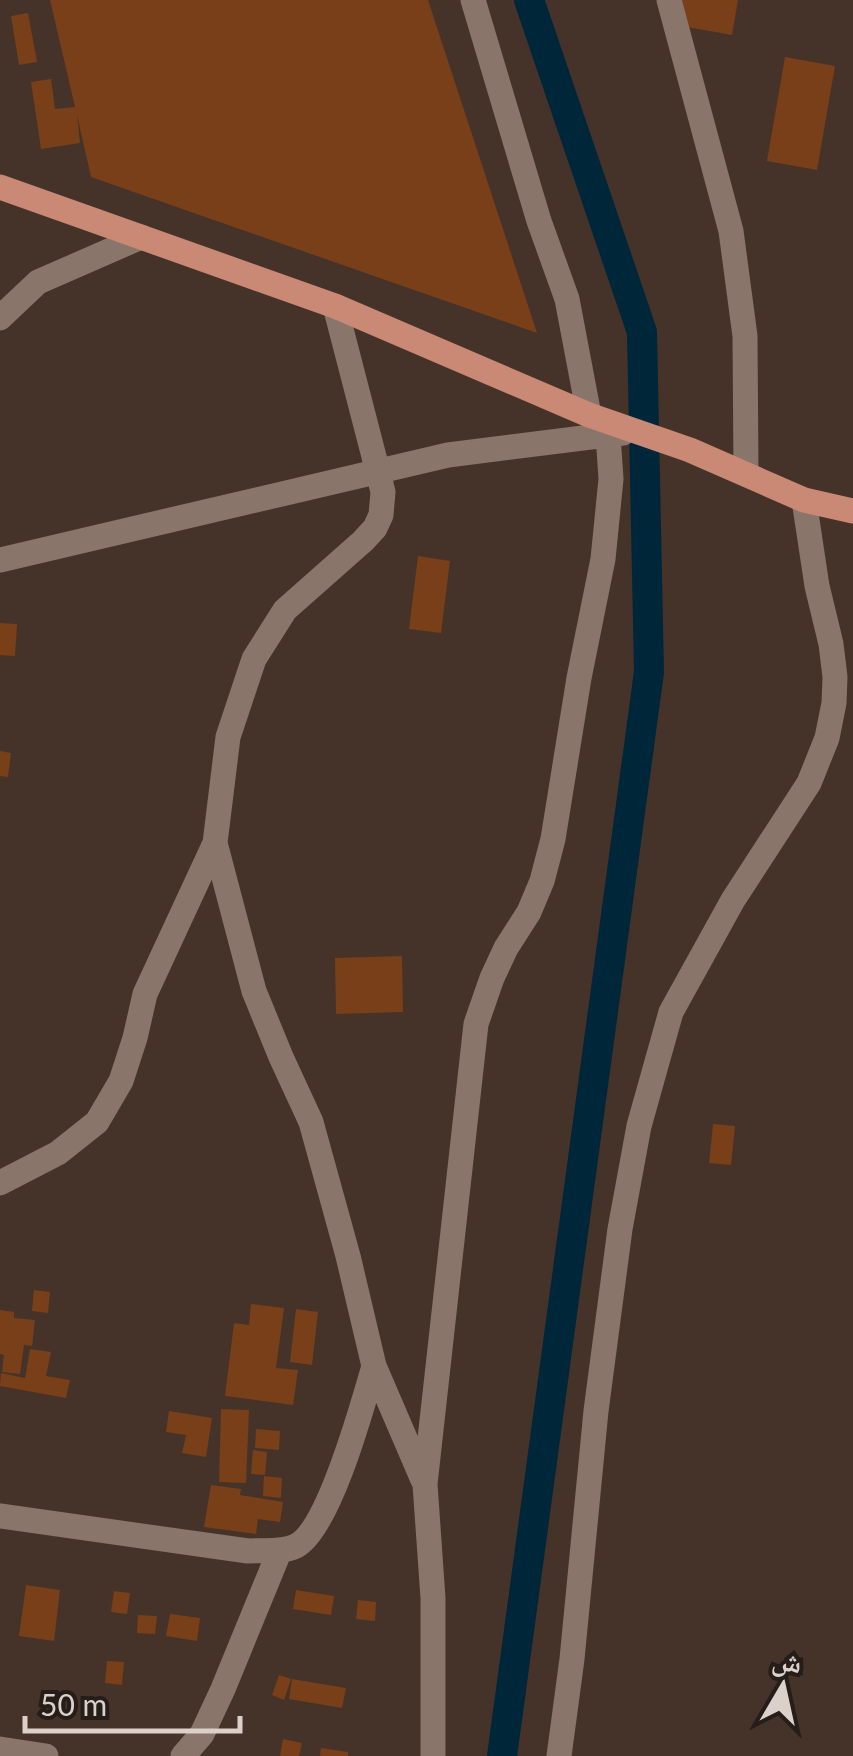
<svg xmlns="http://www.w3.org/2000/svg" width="853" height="1756" font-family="Lato,'Noto Naskh Arabic',sans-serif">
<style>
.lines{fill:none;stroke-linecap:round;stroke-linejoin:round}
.canal{stroke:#00263a;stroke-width:30}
.building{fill:#783f19}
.minor{stroke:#897569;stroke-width:25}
.primary{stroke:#ca8974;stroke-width:25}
</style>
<rect width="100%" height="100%" fill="#453329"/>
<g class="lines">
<path class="canal" d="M 502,1756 L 649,672 L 642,332 L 529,0"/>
</g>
<path class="building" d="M 50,0 L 428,0 L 537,333 L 91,177 L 77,115 L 80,143 L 41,149 L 31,82 L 51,79 L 55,109 L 75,107 Z
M 680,0 L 738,0 L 732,35 L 676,25 Z
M 28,13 L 37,62 L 19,65 L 11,16 Z
M 785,57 L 835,66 L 817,170 L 767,161 Z
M 418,556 L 450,561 L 441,633 L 409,629 Z
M 0,623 L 17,624 L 15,656 L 0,655 Z
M 0,751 L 11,753 L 8,777 L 0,776 Z
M 402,956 L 403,1012 L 336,1014 L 335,958 Z
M 713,1124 L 735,1126 L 731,1165 L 709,1163 Z
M 34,1290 L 50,1292 L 48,1313 L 32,1311 Z
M 251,1304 L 284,1308 L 276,1368 L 298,1370 L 293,1405 L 225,1396 L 234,1323 L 249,1325 Z
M 296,1309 L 318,1312 L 312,1365 L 290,1362 Z
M 0,1310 L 14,1312 L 14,1318 L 35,1320 L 32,1346 L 24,1345 L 20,1374 L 2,1372 L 4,1355 L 0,1354 Z
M 30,1349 L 51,1352 L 46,1376 L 70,1380 L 66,1398 L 0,1386 L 1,1373 L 25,1378 Z
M 221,1409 L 249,1410 L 246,1483 L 219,1482 Z
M 169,1411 L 212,1418 L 206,1457 L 182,1453 L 186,1435 L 166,1432 Z
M 256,1429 L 280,1431 L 279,1450 L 255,1448 Z
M 253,1450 L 267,1452 L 265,1475 L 251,1474 Z
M 264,1476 L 282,1478 L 281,1498 L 263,1496 Z
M 211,1485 L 241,1489 L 240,1495 L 283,1502 L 280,1522 L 258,1519 L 256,1534 L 204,1527 Z
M 26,1585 L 60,1590 L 54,1641 L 19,1636 Z
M 296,1590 L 334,1596 L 331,1615 L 293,1609 Z
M 114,1591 L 130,1593 L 127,1614 L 111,1612 Z
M 358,1600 L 376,1602 L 375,1621 L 356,1619 Z
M 170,1614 L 200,1618 L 197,1641 L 166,1636 Z
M 138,1615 L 157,1616 L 155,1634 L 137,1633 Z
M 107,1661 L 124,1662 L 122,1685 L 105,1683 Z
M 279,1675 L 291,1679 L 284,1700 L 272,1695 Z
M 292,1679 L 346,1688 L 342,1708 L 289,1699 Z
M 283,1739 L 302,1743 L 299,1756 L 280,1756 Z
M 321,1748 L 348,1752 L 348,1756 L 320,1756 Z"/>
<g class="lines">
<path class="minor" d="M 473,0 L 539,221 L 567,299 L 589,415
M 669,0 L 731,231 L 745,336 L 746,473
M 0,318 L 38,282 L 141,237
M 0,560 L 448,455 L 623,433
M 215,843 L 254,991 L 281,1057 L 311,1122 L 348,1256 L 374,1366 L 423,1480
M 0,1183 L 58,1153 L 97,1122 L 121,1081 L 135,1038 L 145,994 L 215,843 L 228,737 L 254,659 L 285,610 L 363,541 L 375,528 L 381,515 L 383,492 L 378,472 L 335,306
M 0,1516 L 248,1551 C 263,1550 282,1553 296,1546 C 329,1529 363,1404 374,1366
M 0,1749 L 46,1756
M 183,1756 L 202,1734 L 223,1689 L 280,1550
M 433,1756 L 433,1598 L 425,1484 L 476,1024 L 492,978 L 506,948 L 529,912 L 542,881 L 553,839 L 579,678 L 603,559 L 611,479 L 608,435
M 559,1756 L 572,1659 L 596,1411 L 620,1229 L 639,1126 L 671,1012 L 733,900 L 809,783 L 827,738 L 834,703 L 835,677 L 831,644 L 817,586 L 804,500"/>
<path class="primary" d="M 0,187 L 335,306 L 589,415 L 690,450 L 804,500 L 853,511"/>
</g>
<g transform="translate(783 1686) rotate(9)" stroke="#251d19" stroke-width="8" paint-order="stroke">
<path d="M0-8L18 38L0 25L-18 38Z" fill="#dcd0ca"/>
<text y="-15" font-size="28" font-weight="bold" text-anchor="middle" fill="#dcd0ca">ش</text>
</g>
<path d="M25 1716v15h215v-15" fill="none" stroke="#dcd0ca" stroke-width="5"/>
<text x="40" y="1716" font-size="30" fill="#dcd0ca" stroke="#251d19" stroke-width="8" paint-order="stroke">50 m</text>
</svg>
